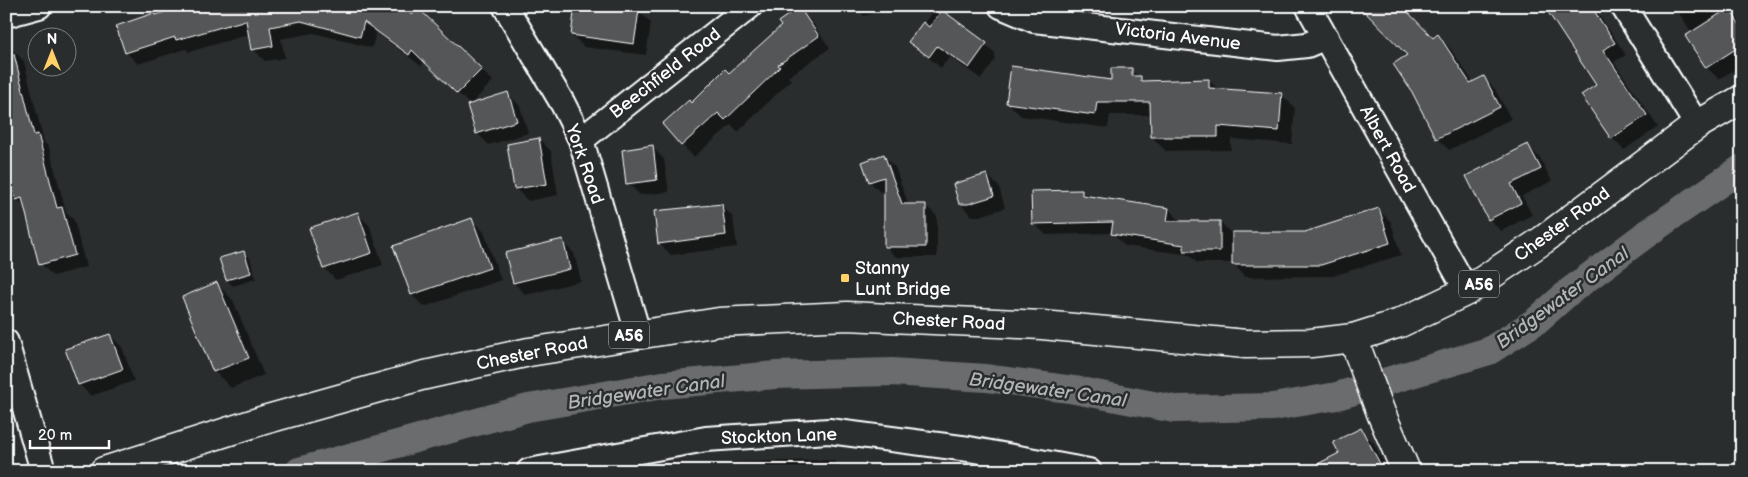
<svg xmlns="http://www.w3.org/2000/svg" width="1748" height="477" font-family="'Balsamiq Sans',sans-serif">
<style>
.forest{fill:url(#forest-firs);stroke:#a0a2a2}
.shadow{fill:#0007}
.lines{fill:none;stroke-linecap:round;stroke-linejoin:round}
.canal{stroke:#6a6c6d;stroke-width:28}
.building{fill:#555758;stroke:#fff}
.minor-casing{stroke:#fff;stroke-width:28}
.tertiary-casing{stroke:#fff;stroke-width:31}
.primary-casing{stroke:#fff;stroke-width:31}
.minor{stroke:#2a2d2e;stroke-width:24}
.tertiary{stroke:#2a2d2e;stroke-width:28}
.primary{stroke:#2a2d2e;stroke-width:28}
.poi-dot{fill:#ffd166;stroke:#2a2d2e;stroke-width:2}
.labels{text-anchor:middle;stroke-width:5;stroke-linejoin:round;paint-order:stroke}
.shield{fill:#2a2d2e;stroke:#bfc0c0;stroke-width:1}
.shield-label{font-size:16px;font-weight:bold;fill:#fff}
.street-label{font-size:18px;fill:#fff;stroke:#2a2d2e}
.poi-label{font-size:18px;fill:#fff;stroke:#2a2d2e;text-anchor:start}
.water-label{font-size:19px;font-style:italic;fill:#b4b6b6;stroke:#2a2d2e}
</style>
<defs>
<pattern id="forest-firs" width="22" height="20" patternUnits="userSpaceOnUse" patternTransform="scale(1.25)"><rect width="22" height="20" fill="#414445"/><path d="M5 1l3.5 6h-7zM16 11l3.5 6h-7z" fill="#5e6061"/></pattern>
</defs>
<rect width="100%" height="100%" fill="#2a2d2e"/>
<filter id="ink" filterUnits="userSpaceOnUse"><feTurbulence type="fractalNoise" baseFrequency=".02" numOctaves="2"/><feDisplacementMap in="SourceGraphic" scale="10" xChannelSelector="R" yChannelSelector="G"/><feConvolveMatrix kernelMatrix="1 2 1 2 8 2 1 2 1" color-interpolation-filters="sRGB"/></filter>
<g filter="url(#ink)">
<path class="forest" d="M 972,453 L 1035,471 L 974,471 L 970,462 Z"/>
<path class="shadow" d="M 399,6 L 481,70 L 493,81 L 470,105 L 425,61 L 421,66 L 376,32 L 372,48 L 314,33 L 281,39 L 285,58 L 265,61 L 253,49 L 250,34 L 189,52 L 186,49 L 138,64 L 126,52 L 156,16 Z
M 674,6 L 702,6 L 681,13 Z
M 855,6 L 896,6 L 864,16 Z
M 1546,6 L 1593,6 L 1626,55 L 1614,62 L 1658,127 L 1624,150 L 1612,138 L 1598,86 Z
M 1674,6 L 1713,6 L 1719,16 L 1729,9 L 1742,23 L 1742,65 L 1719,79 L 1707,68 L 1687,36 L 1692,33 Z
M 936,7 L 982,41 L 995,53 L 995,60 L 981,79 L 950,57 L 941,68 L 910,42 Z
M 799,9 L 811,21 L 830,48 L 788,77 L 791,80 L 738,132 L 731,125 L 694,157 L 682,145 L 691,104 L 729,75 Z
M 639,11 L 651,23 L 646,55 L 584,47 L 572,35 Z
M 1438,36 L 1450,48 L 1473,82 L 1483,77 L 1495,89 L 1511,119 L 1449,150 L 1437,138 L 1433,39 Z
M 12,49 L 24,61 L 44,142 L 49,147 L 66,212 L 74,220 L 86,267 L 53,276 L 41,264 L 26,208 L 17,199 L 6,156 L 6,51 Z
M 1131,70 L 1146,82 L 1209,80 L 1218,89 L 1281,94 L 1295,108 L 1292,144 L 1231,139 L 1231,150 L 1166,151 L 1152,137 L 1151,115 L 1110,115 L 1108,128 L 1021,116 L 1007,102 L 1113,81 Z
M 508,94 L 520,106 L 528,133 L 489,145 L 477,133 Z
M 539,139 L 551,151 L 558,195 L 528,201 L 516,189 Z
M 1528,146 L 1540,158 L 1552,181 L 1522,196 L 1532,215 L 1501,231 L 1489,219 Z
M 652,147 L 664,159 L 669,192 L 640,195 L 628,183 Z
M 884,156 L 895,167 L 909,206 L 926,206 L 937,216 L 937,257 L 896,257 L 885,246 L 885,191 L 880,192 L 870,182 Z
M 987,175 L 999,187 L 1005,208 L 980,216 L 972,216 L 960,204 Z
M 1081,191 L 1088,197 L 1169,209 L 1180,222 L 1220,222 L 1233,235 L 1305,233 L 1379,210 L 1391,222 L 1401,255 L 1333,276 L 1245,277 L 1233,263 L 1197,263 L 1189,255 L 1125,246 L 1112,233 L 1046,235 L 1034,223 Z
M 721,205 L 733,217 L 737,247 L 671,255 L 659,243 Z
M 358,214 L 370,226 L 383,265 L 336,280 L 324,268 Z
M 472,220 L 484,232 L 501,280 L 424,307 L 412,295 L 395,247 Z
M 562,241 L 574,253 L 581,281 L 526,295 L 514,283 Z
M 244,252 L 250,258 L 256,279 L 233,286 L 227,280 Z
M 217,284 L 233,300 L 264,375 L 231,388 L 215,372 L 183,298 Z
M 110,335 L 122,347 L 134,381 L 91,396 L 79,384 Z
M 1361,430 L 1373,442 L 1388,471 L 1321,471 Z
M 833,460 L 844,471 L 733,471 L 733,462 Z"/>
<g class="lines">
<path class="canal" d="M 299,471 L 528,408 L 663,385 L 775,375 L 892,372 L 986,378 L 1075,390 L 1174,409 L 1273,407 L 1337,396 L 1489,351 L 1536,321 L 1570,291 L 1649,232 L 1742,168"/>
</g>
<path class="building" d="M 187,6 L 401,6 L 412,15 L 418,8 L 482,69 L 457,94 L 412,50 L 409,55 L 364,22 L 360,37 L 301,21 L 270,27 L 273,46 L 251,50 L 246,20 L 176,40 L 175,37 L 125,53 L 116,26 L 154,13 L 155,15 Z
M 575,6 L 612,6 L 639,10 L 634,44 L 571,35 Z
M 1359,6 L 1402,6 L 1433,38 L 1438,34 L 1470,83 L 1484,76 L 1500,107 L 1436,139 L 1412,92 L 1393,64 L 1407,55 Z
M 1544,6 L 1591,6 L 1615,43 L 1603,50 L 1647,115 L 1611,139 L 1581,95 L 1596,85 Z
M 799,7 L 819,36 L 778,65 L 780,67 L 725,120 L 718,113 L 681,146 L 662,124 L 689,100 L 691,103 L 725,69 L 729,73 L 781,26 L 778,22 Z
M 1729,8 L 1742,28 L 1742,45 L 1706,68 L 1685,36 Z
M 942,10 L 987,43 L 969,68 L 937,46 L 929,57 L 908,42 L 923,22 L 929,27 Z
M 14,54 L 34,135 L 38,134 L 57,208 L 62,207 L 75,255 L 39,265 L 22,198 L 16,200 L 6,162 L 6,55 Z
M 1011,66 L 1111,80 L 1111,68 L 1132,68 L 1132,76 L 1141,76 L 1141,81 L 1209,79 L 1209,88 L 1282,93 L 1279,131 L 1218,126 L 1218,137 L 1151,137 L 1150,102 L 1097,102 L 1095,115 L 1006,103 Z
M 508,92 L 517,121 L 476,134 L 467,105 Z
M 539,138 L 547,184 L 514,189 L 507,144 Z
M 1528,144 L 1541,169 L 1511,184 L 1521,203 L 1488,220 L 1466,176 Z
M 653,145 L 657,180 L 626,184 L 622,150 Z
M 884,154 L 902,204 L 926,204 L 926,247 L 884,247 L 884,177 L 869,182 L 862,162 Z
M 987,174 L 994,196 L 968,204 L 959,204 L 953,184 Z
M 1082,190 L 1082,195 L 1169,208 L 1167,221 L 1220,221 L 1220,251 L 1184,251 L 1184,245 L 1111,234 L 1113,222 L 1032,224 L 1031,191 Z
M 722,204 L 726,235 L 658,244 L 654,211 Z
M 1379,208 L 1390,243 L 1321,265 L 1232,265 L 1232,232 L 1305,232 Z
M 358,212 L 372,253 L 323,269 L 309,228 Z
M 472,218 L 490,268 L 411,295 L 393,246 Z
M 563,239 L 570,269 L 513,283 L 505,253 Z
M 244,251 L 251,273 L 226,280 L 219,258 Z
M 217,282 L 249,358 L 213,372 L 182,297 Z
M 110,334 L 123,369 L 78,385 L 65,349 Z
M 1361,428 L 1384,471 L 1304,471 L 1339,453 L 1333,442 Z"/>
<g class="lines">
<g class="minor-casing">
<path id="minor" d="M 505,6 L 563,104 L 581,140 L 638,333
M 1001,6 L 1034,20 L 1278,48 L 1307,45 L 1326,37
M 1308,6 L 1467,291
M 1623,6 L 1697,125
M 6,15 L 39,6
M 581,140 L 750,6
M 6,342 L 43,471
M 529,471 L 706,439 L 829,431 L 969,449 L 1089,471"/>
</g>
<g class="tertiary-casing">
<path id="tertiary" d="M 1353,338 L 1381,413 L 1406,471"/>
</g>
<g class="primary-casing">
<path id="primary" d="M 104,471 L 264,420 L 421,376 L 529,352 L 719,322 L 847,316 L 1042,325 L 1246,344 L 1311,343 L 1353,338 L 1400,323 L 1467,291 L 1543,240 L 1697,125 L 1742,99"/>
</g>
<use href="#minor" class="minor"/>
<use href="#tertiary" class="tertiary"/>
<use href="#primary" class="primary"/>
</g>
</g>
<rect class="poi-dot" x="840" y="273" width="10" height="10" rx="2.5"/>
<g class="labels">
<g class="shield">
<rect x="1459" y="270.5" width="40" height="27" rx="4"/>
<rect x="609" y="321.5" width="40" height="27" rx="4"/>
</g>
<g class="shield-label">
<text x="1479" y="290">A56</text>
<text x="629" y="341">A56</text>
</g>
<g class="street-label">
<text transform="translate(1178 36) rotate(7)" y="6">Victoria Avenue</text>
<text transform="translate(665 73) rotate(-38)" y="6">Beechfield Road</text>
<text transform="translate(1388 149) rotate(61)" y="6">Albert Road</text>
<text transform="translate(585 164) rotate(71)" y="6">York Road</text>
<text transform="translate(1562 224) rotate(-36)" y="6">Chester Road</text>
<text transform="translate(949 321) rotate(3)" y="6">Chester Road</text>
<text transform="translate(532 353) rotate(-11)" y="6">Chester Road</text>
<text transform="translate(779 436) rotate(-2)" y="6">Stockton Lane</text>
</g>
<g class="poi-label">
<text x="855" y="274">Stanny<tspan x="855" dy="21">Lunt Bridge</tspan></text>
</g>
<g class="water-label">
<text transform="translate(1562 297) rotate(-36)" y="7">Bridgewater Canal</text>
<text transform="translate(1048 389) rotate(8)" y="7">Bridgewater Canal</text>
<text transform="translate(646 391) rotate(-8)" y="7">Bridgewater Canal</text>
</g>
</g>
<rect width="1748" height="477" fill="none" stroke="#2a2d2e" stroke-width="25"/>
<rect x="12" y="12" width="1723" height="452" fill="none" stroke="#fff" stroke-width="2" filter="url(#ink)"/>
<g transform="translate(52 52)"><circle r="24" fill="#2a2d2e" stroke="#7f8182"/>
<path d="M0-4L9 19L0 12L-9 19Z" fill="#ffd166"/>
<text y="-8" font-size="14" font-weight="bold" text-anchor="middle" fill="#ffffff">N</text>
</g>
<path d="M30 440v8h79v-8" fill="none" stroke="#ffffff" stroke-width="2.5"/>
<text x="38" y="440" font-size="15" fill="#ffffff" stroke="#2a2d2e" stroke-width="4" paint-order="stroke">20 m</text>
</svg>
